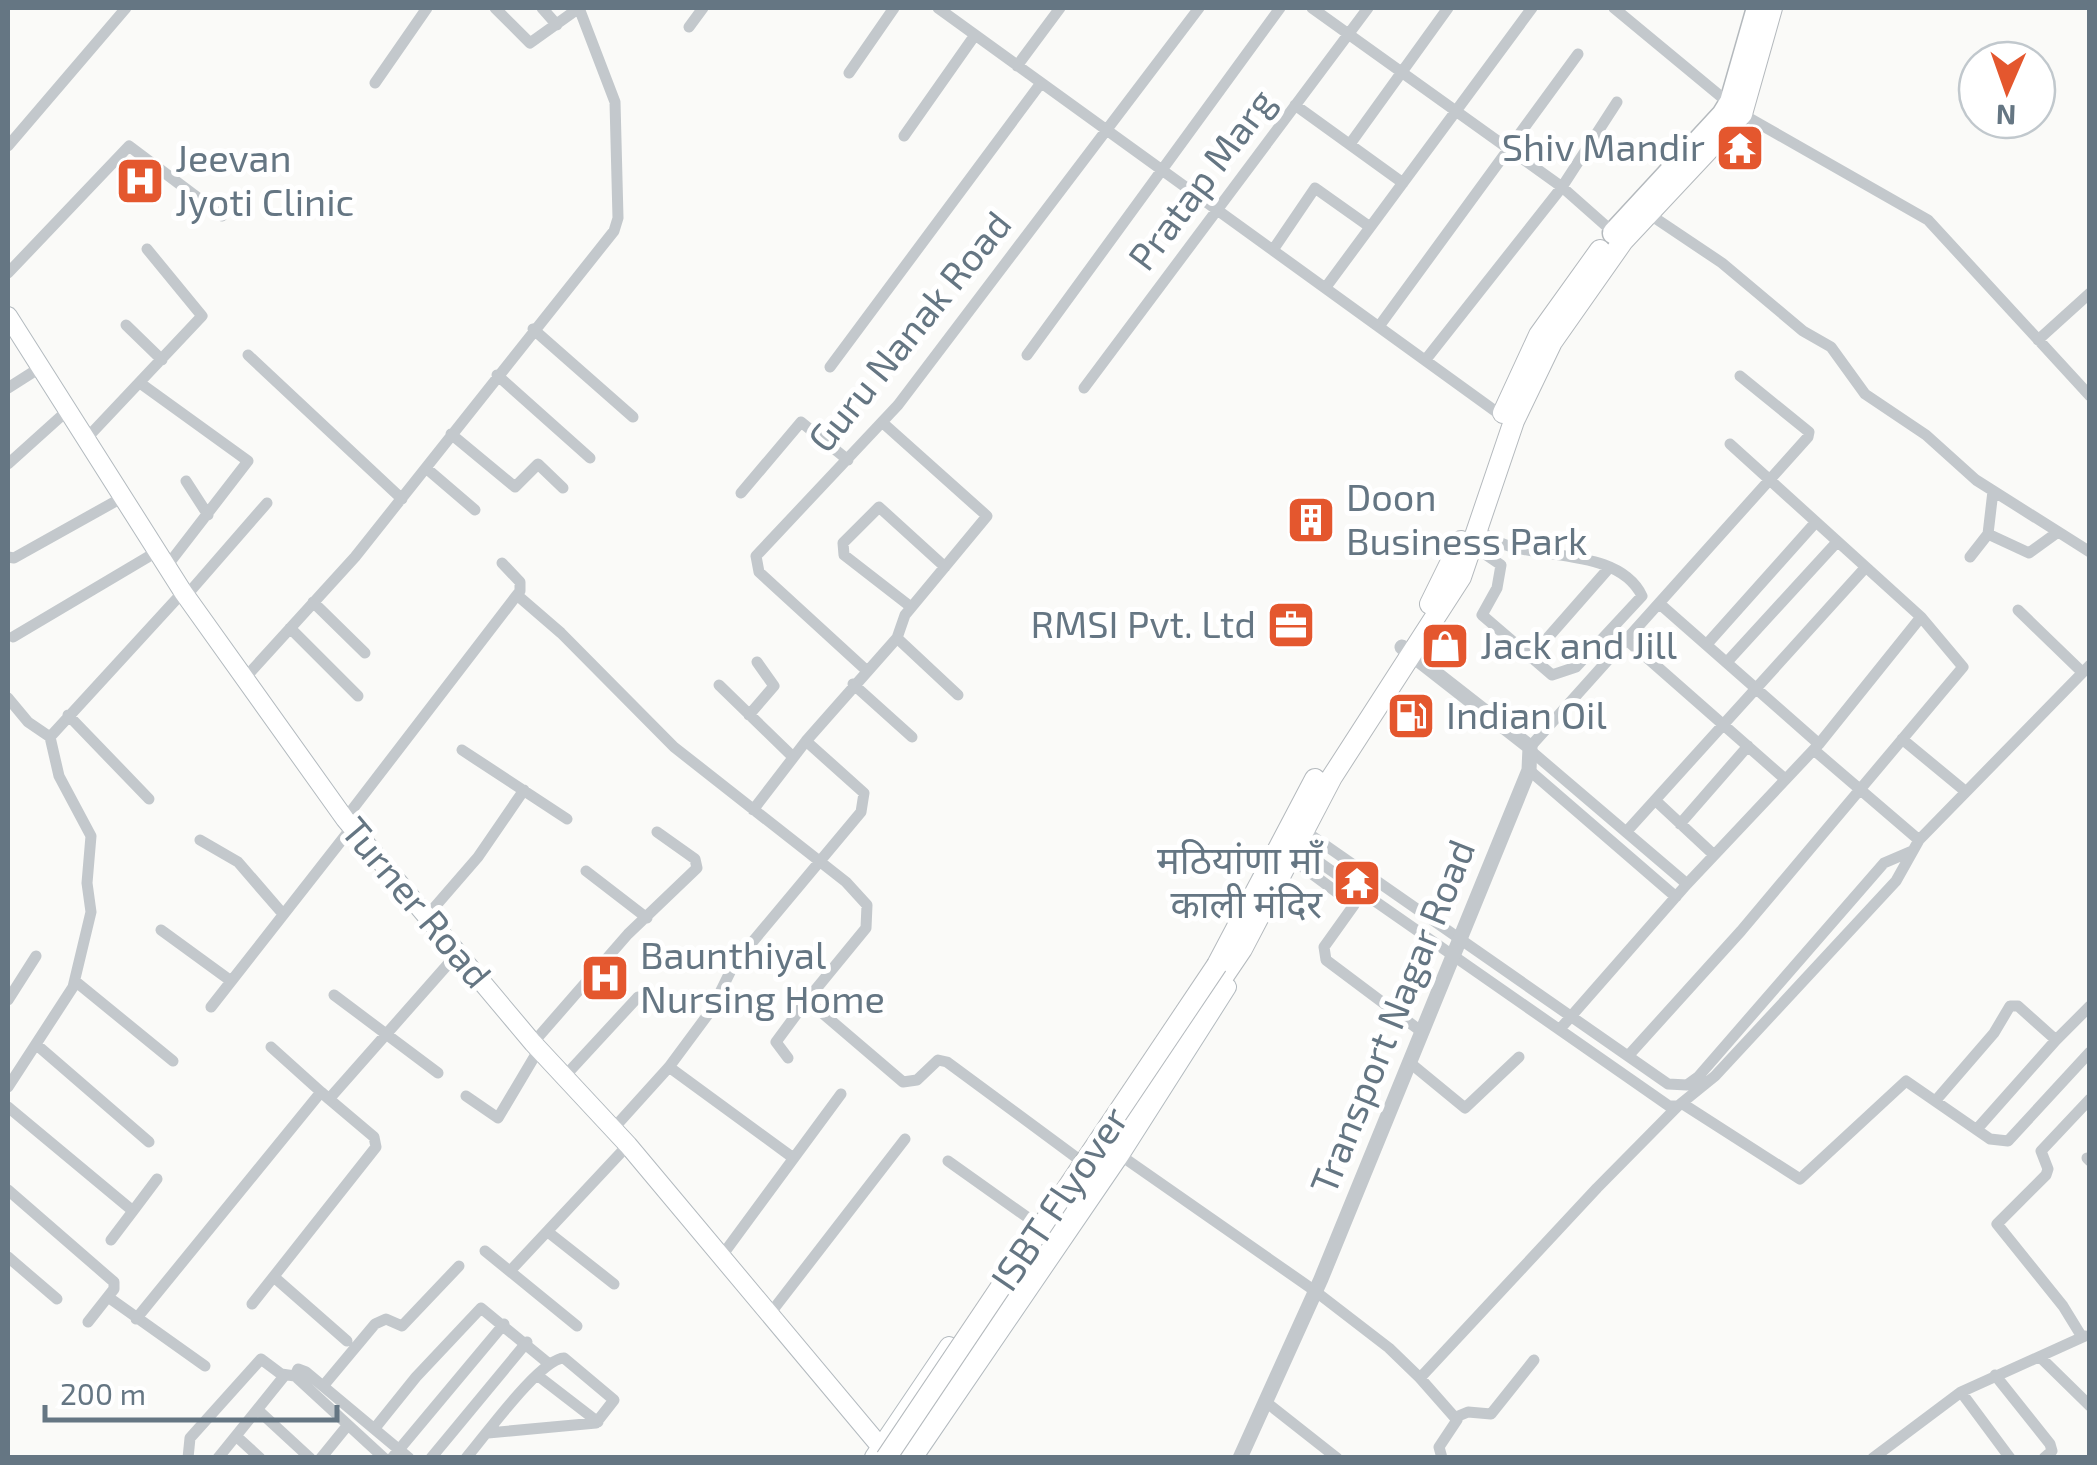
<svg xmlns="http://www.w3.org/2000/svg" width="2097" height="1465" font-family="'Exo 2','Noto Sans Devanagari',sans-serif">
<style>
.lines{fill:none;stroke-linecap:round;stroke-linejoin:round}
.secondary-casing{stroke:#b3babf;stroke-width:20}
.trunk-casing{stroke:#b4b9bd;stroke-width:22}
.motorway-casing{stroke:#b4b9bd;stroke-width:25}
.minor{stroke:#c3c8cc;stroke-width:11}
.tertiary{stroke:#c3c8cc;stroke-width:15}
.secondary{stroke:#fff;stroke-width:18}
.trunk{stroke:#fff;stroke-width:20}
.motorway{stroke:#fff;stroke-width:22}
.trunk-bridge-casing{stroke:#b4b9bd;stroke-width:22;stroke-linecap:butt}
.trunk-bridge{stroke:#fff;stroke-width:20}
.labels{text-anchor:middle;stroke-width:10;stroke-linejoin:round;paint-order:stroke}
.poi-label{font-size:38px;fill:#657683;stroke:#fff;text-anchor:start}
.street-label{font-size:38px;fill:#657683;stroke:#fff}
</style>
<rect width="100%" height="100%" fill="#fafaf8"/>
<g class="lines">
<g class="secondary-casing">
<path id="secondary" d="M 8,316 L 183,592 L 345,819 L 533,1043 L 628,1145 L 890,1458
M 874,1457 L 949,1346
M 913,1458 L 1120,1155 L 1227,987"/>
</g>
<g class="trunk-casing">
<path id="trunk" d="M 1503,413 L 1539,335 L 1600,250
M 1430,604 L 1461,541
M 1217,965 L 1315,779
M 902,1452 L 1242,949 L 1332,777 L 1461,577 L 1514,421 L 1552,342 L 1623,241 L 1742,114 L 1772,8"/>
</g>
<g class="motorway-casing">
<path id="motorway" d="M 1614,233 L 1723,115 L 1731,102 L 1758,8"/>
</g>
<path class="minor" d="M 542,8 L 557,25
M 938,8 L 1502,416
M 1312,8 L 1562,187 L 1614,233
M 1614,8 L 1742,114 L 1928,220 L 2090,396
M 689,27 L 703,8
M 1017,66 L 1060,8
M 849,73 L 894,8
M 375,83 L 427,8
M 1295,105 L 1403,183
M 904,136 L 975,35
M 1350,144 L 1448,8
M 8,146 L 126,8
M 1649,214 L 1722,263 L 1803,331 L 1831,347 L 1865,394 L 1926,435 L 1976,480 L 2090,552
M 1273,250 L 1315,188 L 1370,227
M 8,273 L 129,146 L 222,216
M 1326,287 L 1532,8
M 126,325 L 162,360
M 1380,325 L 1578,54
M 533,329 L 633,417
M 2038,340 L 2090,293
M 248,355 L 402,499
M 1027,355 L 1280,8
M 1427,358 L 1562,187 L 1617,102
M 830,367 L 1041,83
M 497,375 L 590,458
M 140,383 L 248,461 L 167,566
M 8,388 L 41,367
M 1084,388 L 1368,8
M 451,434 L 515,487 L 538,464 L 563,488
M 86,439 L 202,316 L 147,249
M 8,464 L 68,410
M 426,468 L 475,510
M 186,481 L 208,515
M 1993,491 L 1988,534 L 2029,553 L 2058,532
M 741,493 L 801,422 L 848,460
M 1473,546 L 1501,565 L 1497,588 L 1482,615 L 1552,675 L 1576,667 L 1642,596 C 1620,550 1546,559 1506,545 C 1496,542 1487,535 1478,530
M 8,557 L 14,558 L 125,496
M 1970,557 L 1988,534
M 517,595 L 561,633 L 674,747 L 846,882 L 867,905 L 866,928 L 807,1000
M 186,596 L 267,503
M 313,602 L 365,653
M 1661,605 L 1819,744
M 911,607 L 844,555 L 843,543 L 879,507 L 945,567
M 2018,610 L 2082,672
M 290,628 L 358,696
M 13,637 L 158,551
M 897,638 L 958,695
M 1628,641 L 1785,779
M 1707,644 L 1815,523
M 1530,658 L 1609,568
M 1727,662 L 1837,542
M 866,670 L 759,572 L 756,556 L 898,405 L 1199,8
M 244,679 L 355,557 L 614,231 L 618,218 L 615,102 L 579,8 L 530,43 L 495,8
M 853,684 L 912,737
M 719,685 L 792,756
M 8,698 L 28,722 L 50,737
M 68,715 L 149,799
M 749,715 L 774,686 L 757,662
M 1902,739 L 1965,791
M 1530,747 L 1808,437 L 1809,432 L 1740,376
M 462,750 L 567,819
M 1814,750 L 1919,840
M 1531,751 L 1687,884
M 1529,770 L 1676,897
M 1655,800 L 1714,855
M 753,810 L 806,741
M 345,819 L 520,591 L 520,582 L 502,563
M 1680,824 L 1748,746
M 1302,829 L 1668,1084 L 1687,1085 L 1698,1077 L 1884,863 L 1912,851
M 1627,831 L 1865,568
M 200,840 L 238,862 L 283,914
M 1293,844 L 1669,1106 L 1678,1106
M 1288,856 L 1354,905 L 1324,947 L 1326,960 L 1422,1032
M 586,871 L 647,918
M 426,917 L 478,857 L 524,790
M 161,930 L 231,981
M 75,981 L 173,1061
M 334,995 L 438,1073
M 8,1000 L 36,956
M 211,1007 L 352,827
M 1560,1029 L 1687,884 L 1819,744 L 1921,617
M 533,1043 L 628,934 L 697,868 L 695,859 L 657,832
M 38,1046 L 149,1142
M 271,1047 L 321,1092
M 1628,1056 L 1741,931 L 1963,667 L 1921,617 L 1730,444
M 788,1058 L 776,1042 L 807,1000 L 903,1082 L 917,1080 L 938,1060 L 947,1062 L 1077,1158
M 1409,1062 L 1465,1108 L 1519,1057
M 669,1067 L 792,1157
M 565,1076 L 638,997
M 8,1087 L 73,987 L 91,912 L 87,883 L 91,836 L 59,776 L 50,737 L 183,592
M 466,1096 L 498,1118 L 539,1049
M 1937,1099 L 1994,1033 L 2010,1006 L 2018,1006 L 2056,1040 L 2090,1006
M 1683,1104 L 1800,1179 L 1906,1081 L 1990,1139 L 2008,1141 L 2090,1052
M 8,1107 L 133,1211 L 157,1179
M 613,1129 L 669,1067 L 712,1009 L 734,964 L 861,812 L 864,793 L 806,741 L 897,638 L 905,615 L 987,516 L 883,423
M 1977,1129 L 2056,1040
M 1120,1155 L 1315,1291 L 1389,1348 L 1420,1378 L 1597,1188 L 1678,1106 L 1715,1076 L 1896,881 L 1919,840 L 2090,665
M 2087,1158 L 2090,1161
M 948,1161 L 1034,1222
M 8,1190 L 114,1282 L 114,1289 L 88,1322
M 548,1232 L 614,1284
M 111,1240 L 133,1211
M 485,1251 L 577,1326
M 8,1257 L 57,1299
M 721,1257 L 841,1094
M 511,1270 L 628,1145
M 274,1277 L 347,1341
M 108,1297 L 205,1366
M 252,1304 L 376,1147 L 374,1137 L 329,1099 L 457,954
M 769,1315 L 905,1139
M 136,1319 L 321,1092 L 329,1099
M 2082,1337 L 2063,1306 L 1997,1224 L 2046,1175 L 2048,1169 L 2041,1151 L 2090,1099
M 2040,1357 L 2090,1406
M 537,1375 L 598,1422
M 1995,1375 L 2050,1444 L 2052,1451 L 2044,1458
M 295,1376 L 298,1369 L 306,1372 L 409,1458
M 1420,1378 L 1457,1420 L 1439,1447 L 1442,1458
M 324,1385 L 375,1324 L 386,1319 L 402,1326 L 459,1266
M 1961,1392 L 2010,1458
M 1266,1402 L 1337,1458
M 259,1411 L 310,1458
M 1456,1417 L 1468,1412 L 1491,1414 L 1534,1360
M 375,1428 L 416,1377 L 481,1308 L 548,1363
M 236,1436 L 260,1458
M 188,1458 L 190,1438 L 261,1359 L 281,1374 L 295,1376 L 384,1458
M 218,1458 L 285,1375
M 321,1458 L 347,1426
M 392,1458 L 504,1324
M 431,1458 L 527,1342
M 466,1458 C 485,1436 540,1359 564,1358 L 614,1400 L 596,1423 L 488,1433
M 1873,1458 L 1961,1392 L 2085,1336"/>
<path class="tertiary" d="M 1240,1458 L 1321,1279 L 1529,770 L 1530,747 L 1402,647"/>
<use href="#secondary" class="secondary"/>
<use href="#trunk" class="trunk"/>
<use href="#motorway" class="motorway"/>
<g class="trunk-bridge-casing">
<path id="trunk-bridge" d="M 886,1458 L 1217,965"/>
</g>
<use href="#trunk-bridge" class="trunk-bridge"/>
</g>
<defs>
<g id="temple-square" transform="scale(2.5)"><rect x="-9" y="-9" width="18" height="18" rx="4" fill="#e4572e" stroke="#fff"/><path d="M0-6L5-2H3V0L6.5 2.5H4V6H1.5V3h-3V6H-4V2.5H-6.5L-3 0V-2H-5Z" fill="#fff"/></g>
<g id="hospital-square" transform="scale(2.5)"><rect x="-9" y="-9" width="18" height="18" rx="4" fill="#e4572e" stroke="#fff"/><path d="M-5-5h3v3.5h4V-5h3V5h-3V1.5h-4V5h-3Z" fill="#fff"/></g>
<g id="building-square" transform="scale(2.5)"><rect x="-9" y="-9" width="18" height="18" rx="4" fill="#e4572e" stroke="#fff"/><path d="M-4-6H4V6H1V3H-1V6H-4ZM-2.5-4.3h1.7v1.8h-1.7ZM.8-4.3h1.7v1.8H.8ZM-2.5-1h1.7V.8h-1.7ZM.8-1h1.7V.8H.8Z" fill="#fff"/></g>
<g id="office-square" transform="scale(2.5)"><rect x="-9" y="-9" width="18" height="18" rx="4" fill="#e4572e" stroke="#fff"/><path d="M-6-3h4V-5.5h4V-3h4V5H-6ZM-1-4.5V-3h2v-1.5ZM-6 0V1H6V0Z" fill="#fff"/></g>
<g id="shop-square" transform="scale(2.5)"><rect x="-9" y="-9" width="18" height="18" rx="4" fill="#e4572e" stroke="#fff"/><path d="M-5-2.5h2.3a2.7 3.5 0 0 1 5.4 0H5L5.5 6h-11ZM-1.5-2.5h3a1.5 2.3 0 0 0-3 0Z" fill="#fff"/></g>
<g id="fuel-square" transform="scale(2.5)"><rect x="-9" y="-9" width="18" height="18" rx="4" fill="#e4572e" stroke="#fff"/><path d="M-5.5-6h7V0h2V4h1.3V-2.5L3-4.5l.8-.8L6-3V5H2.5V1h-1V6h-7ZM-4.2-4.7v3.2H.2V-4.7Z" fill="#fff"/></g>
</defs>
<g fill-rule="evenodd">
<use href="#temple-square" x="1740" y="148"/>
<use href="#hospital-square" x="140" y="181"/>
<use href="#building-square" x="1311" y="520"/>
<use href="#office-square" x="1291" y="625"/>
<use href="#shop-square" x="1445" y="646"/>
<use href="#fuel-square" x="1411" y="716"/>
<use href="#temple-square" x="1357" y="883"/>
<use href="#hospital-square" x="605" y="978"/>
</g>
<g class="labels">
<g class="poi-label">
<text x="1705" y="161" text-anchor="end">Shiv Mandir</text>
<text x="175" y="172">Jeevan<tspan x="175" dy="44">Jyoti Clinic</tspan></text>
<text x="1346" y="511">Doon<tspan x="1346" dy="44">Business Park</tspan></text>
<text x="1256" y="638" text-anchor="end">RMSI Pvt. Ltd</text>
<text x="1480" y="659">Jack and Jill</text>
<text x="1446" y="729">Indian Oil</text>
<text x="1322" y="874" text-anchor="end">मठियांणा माँ<tspan x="1322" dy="44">काली मंदिर</tspan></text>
<text x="640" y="969">Baunthiyal<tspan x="640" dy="44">Nursing Home</tspan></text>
</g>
<g class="street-label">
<text transform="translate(1202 180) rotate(-53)" y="13">Pratap Marg</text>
<text transform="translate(910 332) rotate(-51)" y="13">Guru Nanak Road</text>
<text transform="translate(416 903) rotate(50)" y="13">Turner Road</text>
<text transform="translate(1393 1017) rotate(-68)" y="13">Transport Nagar Road</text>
<text transform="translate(1060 1199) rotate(-56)" y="13">ISBT Flyover</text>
</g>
</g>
<rect width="2097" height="1465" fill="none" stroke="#657683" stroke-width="20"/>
<g transform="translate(2007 90) rotate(182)"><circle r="48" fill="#ffffff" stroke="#c1c8cd" stroke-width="2.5"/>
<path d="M0-8L18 38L0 25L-18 38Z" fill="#e4572e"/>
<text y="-15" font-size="28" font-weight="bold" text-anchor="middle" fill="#657683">N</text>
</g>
<path d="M45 1405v15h292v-15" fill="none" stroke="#657683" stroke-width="5"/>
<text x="60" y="1405" font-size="30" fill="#657683" stroke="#ffffff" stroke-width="8" paint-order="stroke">200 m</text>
</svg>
